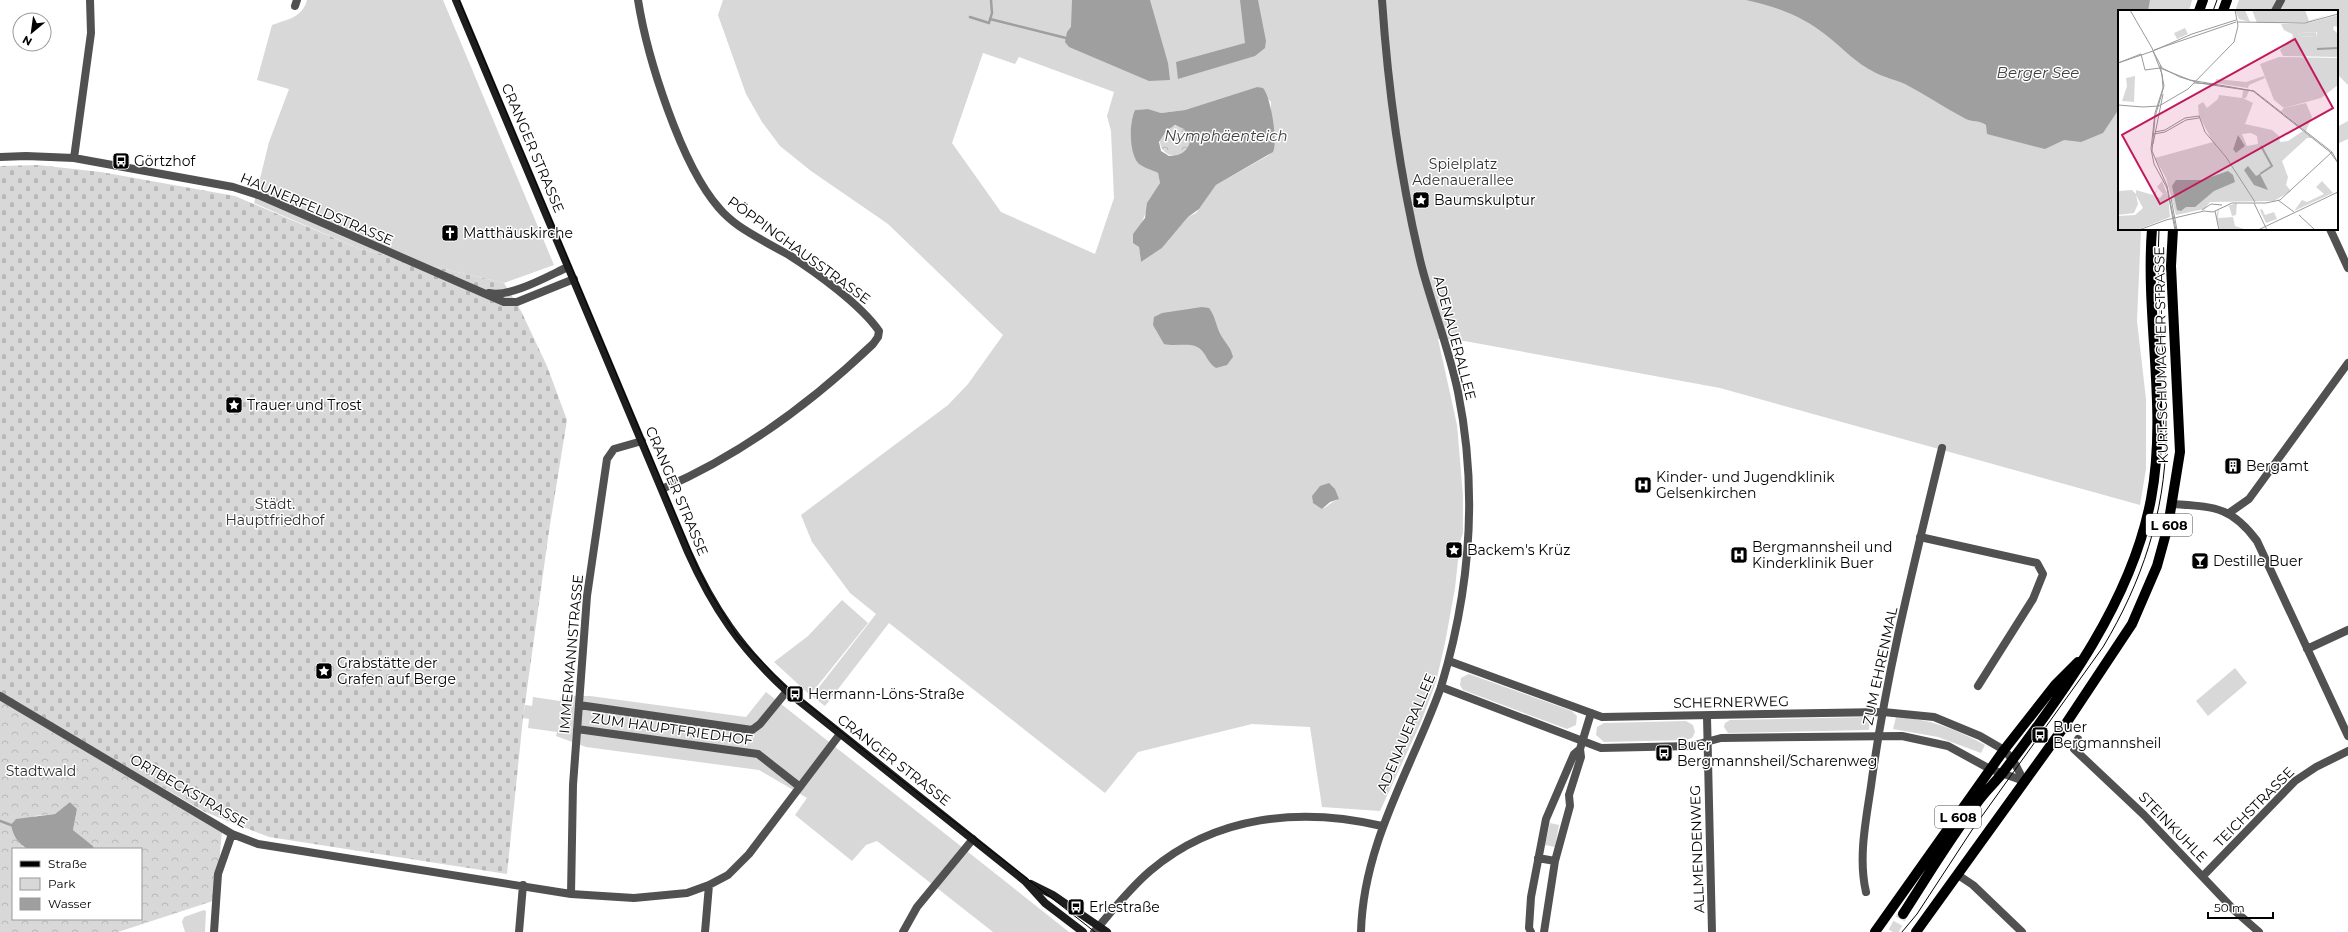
<svg xmlns="http://www.w3.org/2000/svg" width="2348" height="932" font-family="Montserrat,sans-serif">
<style>
.green{fill:#d8d8d8;fill-rule:evenodd}
.forest{fill:url(#forest-crowns);fill-rule:evenodd}
.cemetery{fill:url(#cemetery-stones)}
.water{fill:#9f9f9f;fill-rule:evenodd}
.lines{fill:none;stroke-linecap:round;stroke-linejoin:round}
.stream{stroke:#9f9f9f;stroke-width:2.5}
.primary-tunnel{stroke:#d9d9d9;stroke-width:10;stroke-dasharray:10 5;stroke-linecap:butt}
.minor{stroke:#515151;stroke-width:8}
.tertiary{stroke:#515151;stroke-width:8}
.secondary{stroke:#1e1e1e;stroke-width:8}
.primary{stroke:#000;stroke-width:10}
.tram{stroke:#000;stroke-width:1}
.labels{text-anchor:middle;stroke-width:3;stroke-linejoin:round;paint-order:stroke}
.shield{fill:#fff;stroke:#4c4c4c;stroke-width:1}
.shield-label{font-size:13px;font-weight:bold;fill:#000}
.street-label{font-size:14px;fill:#000;stroke:#fff}
.poi-label{font-size:14px;fill:#000;stroke:#fff;text-anchor:start}
.park-label{font-size:14px;fill:#2f2f2f;stroke:#fff}
.water-label{font-size:15px;font-style:italic;fill:#404040;stroke:#fff}
.inset-river{fill:none;stroke:#9f9f9f;stroke-width:2}
.inset-road{fill:none;stroke:#999;stroke-width:1}
.view{fill:#c2185b;fill-opacity:0.15;stroke:#c2185b;stroke-width:2}
.inset-edge{fill:none;stroke:#000;stroke-width:2}
</style>
<defs>
<pattern id="forest-crowns" width="20" height="18" patternUnits="userSpaceOnUse"><rect width="20" height="18" fill="#d8d8d8"/><path d="M2 6a3 3 0 1 1 6 0M12 15a3 3 0 1 1 6 0" fill="none" stroke="#b8b8b8"/></pattern>
<pattern id="cemetery-stones" width="16" height="16" patternUnits="userSpaceOnUse"><rect width="16" height="16" fill="#d8d8d8"/><path d="M2 7V4a2 2 0 0 1 4 0v3zM10 15v-3a2 2 0 0 1 4 0v3z" fill="#b8b8b8"/></pattern>
</defs>
<rect width="100%" height="100%" fill="#fff"/>
<path class="green" d="M 307,0 L 443,0 L 554,265 L 504,283 L 360,249 L 254,203 L 269,142 L 289,89 L 257,80 L 272,25 C 288,19 302,18 307,0 Z
M 723,0 L 2192,0 L 2189,11 L 2119,11 L 2119,229 L 2141,229 L 2137,321 L 2146,399 L 2146,469 L 2140,505 L 1720,388 L 1459,340 L 1438,339 L 1457,425 L 1463,496 L 1463,533 L 1460,542 L 1455,588 L 1445,643 L 1436,682 L 1421,722 L 1380,811 L 1322,807 L 1310,727 L 1252,724 L 1138,752 L 1105,793 L 889,623 L 825,706 L 812,696 L 876,614 L 850,593 L 812,542 L 801,515 L 948,405 L 968,384 L 1003,335 L 888,224 L 811,171 L 780,146 L 762,122 L 746,94 L 718,15 ZM 983,53 L 1015,64 L 1019,57 L 1114,92 L 1107,116 L 1111,131 L 1114,198 L 1095,254 L 1001,212 L 952,143 ZM 1257,87 L 1271,102 L 1271,118 L 1275,137 L 1269,155 L 1216,185 L 1196,213 L 1188,217 L 1162,248 L 1141,262 L 1139,247 L 1137,245 C 1139,223 1150,203 1160,183 L 1158,173 L 1140,164 C 1133,148 1127,127 1135,110 L 1148,109 L 1161,113 L 1185,110 ZM 1335,490 L 1337,500 C 1330,502 1328,507 1322,509 L 1312,500 Z
M 2239,0 L 2348,0 L 2348,85 L 2337,74 L 2337,11 L 2235,11 Z
M 2348,121 L 2348,139 L 2337,144 L 2337,127 Z
M 842,600 L 868,623 L 810,695 L 774,662 L 808,636 Z
M 2235,668 L 2247,683 L 2208,716 L 2196,701 Z
M 1469,674 L 1572,711 L 1577,716 L 1576,725 L 1567,729 L 1463,690 L 1460,685 L 1461,678 Z
M 766,692 L 1069,932 L 993,932 L 877,841 L 866,845 L 852,861 L 795,815 L 807,798 L 759,770 L 586,747 L 556,736 L 557,732 L 528,728 L 529,719 L 523,718 L 525,705 L 532,706 L 533,697 L 560,701 L 561,696 L 590,696 L 746,717 Z
M 1867,717 L 1870,720 L 1869,730 L 1867,730 L 1728,733 L 1724,727 L 1725,723 L 1730,720 Z
M 1896,717 C 1928,718 1958,730 1985,745 L 1981,753 L 1938,737 L 1893,729 Z
M 1686,721 L 1693,725 L 1695,732 L 1692,738 L 1686,740 L 1604,742 L 1596,735 L 1597,727 L 1604,723 Z
M 1550,823 L 1559,825 L 1555,847 L 1545,845 Z
M 204,910 L 206,911 L 205,932 L 185,932 L 182,922 L 184,917 Z"/>
<path class="forest" d="M1160 141a15 15 0 1 1 30 0a15 15 0 1 1-30 0Z
M 0,700 L 222,831 L 216,900 L 118,932 L 0,932 ZM 70,802 L 77,809 L 73,830 L 93,846 L 94,849 L 141,849 L 141,919 L 13,919 L 13,849 L 28,849 L 22,846 L 34,816 L 55,814 Z"/>
<path class="cemetery" d="M 38,165 L 101,172 L 235,196 L 360,249 L 504,283 L 521,311 L 547,366 L 567,420 L 549,531 L 523,718 L 507,874 L 269,837 L 205,812 L 0,694 L 0,166 Z"/>
<path class="water" d="M 1072,0 L 1150,0 L 1168,63 L 1170,80 L 1149,81 L 1069,47 L 1065,42 L 1067,32 L 1071,27 Z
M 1240,0 L 1258,0 L 1266,41 L 1265,48 L 1255,56 L 1178,79 L 1176,62 L 1245,43 Z
M 1746,0 L 2150,0 L 2148,11 L 2119,11 L 2119,109 L 2103,133 L 2081,142 L 2064,140 L 2045,149 L 1987,134 L 1986,125 C 1980,120 1972,122 1966,119 C 1945,108 1926,95 1905,84 C 1896,80 1886,78 1876,73 C 1854,62 1844,49 1826,35 C 1802,16 1775,6 1746,0 Z
M 1257,87 L 1263,88 C 1271,97 1278,142 1273,152 L 1216,185 L 1199,209 L 1188,217 L 1162,248 L 1141,262 L 1139,247 L 1133,243 L 1133,234 L 1145,218 L 1147,203 L 1160,183 L 1158,173 C 1152,170 1142,167 1138,163 C 1129,152 1129,122 1135,110 L 1148,109 L 1161,113 L 1185,110 ZM 1175,125 L 1184,129 L 1190,142 C 1187,152 1180,156 1169,156 L 1161,151 L 1159,142 L 1166,131 Z
M 1202,307 L 1209,308 C 1216,317 1216,328 1222,337 C 1227,345 1231,348 1233,357 L 1227,365 L 1216,368 C 1206,361 1207,354 1199,348 C 1190,342 1175,347 1164,344 L 1153,325 L 1154,317 L 1162,313 Z
M 1329,483 L 1335,489 L 1339,499 L 1330,502 L 1322,509 L 1313,503 L 1312,496 L 1320,486 Z
M 70,802 L 77,809 L 73,830 L 93,846 L 94,849 L 28,849 C 18,844 13,835 11,825 L 16,819 L 55,814 Z"/>
<g class="lines">
<path class="stream" d="M 970,17 L 989,23 L 992,13 L 991,0
M 990,19 L 1066,38
M 0,821 L 11,825"/>
<path class="primary-tunnel" d="M 1893,932 L 1903,914"/>
<path class="minor" d="M 638,0 C 647,57 681,165 719,208 C 724,214 732,221 739,226 C 755,237 773,246 789,255 C 816,272 861,305 879,331 L 878,337 L 873,344 C 810,404 741,455 662,489
M 295,6 L 297,0
M 2275,11 L 2281,0
M 0,157 L 26,156 L 74,158 L 233,187 L 261,196 L 504,302 L 517,302 L 574,279
M 74,158 L 91,33 L 90,0
M 2330,229 L 2348,268
M 489,293 C 510,298 548,276 568,267
M 2173,504 C 2214,507 2231,506 2257,541 L 2348,736
M 2229,513 L 2249,499 L 2348,363
M 1920,537 L 2037,563 L 2043,574 L 2033,599 L 1978,686
M 2307,649 L 2348,630
M 0,696 L 232,834 L 258,844 L 571,894 L 634,898 L 687,893 L 709,885 L 728,875 L 749,854 L 840,734
M 579,705 L 752,730 L 760,724 L 787,691
M 1707,717 L 1712,932
M 577,729 L 758,754 L 800,787
M 2078,739 L 2074,749 L 2144,815 L 2235,911 L 2259,932
M 1538,858 L 1555,861
M 1958,875 L 1973,885 L 2022,932
M 2203,876 L 2295,781 L 2316,767 L 2348,751
M 1866,892 C 1858,858 1866,820 1871,786 C 1886,673 1915,560 1942,448
M 571,894 L 573,785 L 587,596 L 607,459 L 614,449 L 642,441
M 214,932 L 218,874 L 232,834
M 519,932 L 523,885
M 705,932 L 709,885
M 903,932 L 917,907 L 973,839
M 1094,932 C 1112,911 1129,889 1150,871 C 1216,815 1301,807 1382,826
M 1361,932 C 1363,843 1412,768 1441,687
M 1531,932 L 1529,928 L 1531,897 L 1546,819 L 1574,754 L 1580,749 L 1591,713
M 1544,932 L 1555,861 L 1570,806 L 1569,795 L 1581,757 L 1580,749"/>
<path class="tertiary" d="M 1382,0 C 1388,89 1400,177 1421,264 C 1432,307 1449,348 1458,392 C 1478,491 1470,591 1441,687 L 1601,748 L 1691,746 L 1721,738 L 1902,736 L 1948,746 L 1990,769 L 2024,781
M 1449,661 L 1602,717 L 1883,712 L 1934,717 L 1980,736 L 2004,750 L 2013,760 L 2024,781"/>
<path class="secondary" d="M 456,0 L 688,552 C 713,608 741,649 787,691 L 1025,881 L 1045,903 L 1083,932
M 1031,884 L 1053,895 L 1107,932"/>
<path class="primary" d="M 2199,11 L 2203,0
M 2223,11 L 2227,0
M 1903,914 C 1927,877 1950,838 1977,803 C 1985,791 1996,782 2004,771 C 2065,691 2132,600 2151,499 C 2168,410 2145,318 2152,229
M 1875,932 L 2004,750 L 2055,685 L 2078,662
M 1916,932 L 2061,731 L 2132,624 L 2157,566 L 2168,526 L 2180,452 L 2171,266 L 2173,229"/>
<path class="tram" d="M 459,0 L 697,566 L 710,592 L 737,636 L 783,684 L 882,765 L 1095,932
M 2213,11 L 2217,0
M 1902,932 L 1917,914 L 1972,830 L 2103,647 C 2142,582 2165,513 2166,438 C 2167,368 2155,299 2159,229"/>
</g>
<defs>
<g id="bus-square" transform="scale(0.9)"><rect x="-9" y="-9" width="18" height="18" rx="4" fill="#000" stroke="#fff"/><path d="M-5-6H5V4H4V6H2V4H-2V6H-4V4H-5ZM-3.5-4V0h7V-4ZM-3.5 1.2v1.5H-2V1.2ZM2 1.2v1.5H3.5V1.2Z" fill="#fff"/></g>
<g id="sight-square" transform="scale(0.9)"><rect x="-9" y="-9" width="18" height="18" rx="4" fill="#000" stroke="#fff"/><path d="M0-6L1.8-2.2L6-1.7L2.9 1.2L3.7 5.4L0 3.3L-3.7 5.4L-2.9 1.2L-6-1.7L-1.8-2.2Z" fill="#fff"/></g>
<g id="church-square" transform="scale(0.9)"><rect x="-9" y="-9" width="18" height="18" rx="4" fill="#000" stroke="#fff"/><path d="M-1.2-6h2.4v3.5h3.3v2.4h-3.3V6h-2.4V-.1h-3.3v-2.4h3.3Z" fill="#fff"/></g>
<g id="building-square" transform="scale(0.9)"><rect x="-9" y="-9" width="18" height="18" rx="4" fill="#000" stroke="#fff"/><path d="M-4-6H4V6H1V3H-1V6H-4ZM-2.5-4.3h1.7v1.8h-1.7ZM.8-4.3h1.7v1.8H.8ZM-2.5-1h1.7V.8h-1.7ZM.8-1h1.7V.8H.8Z" fill="#fff"/></g>
<g id="hospital-square" transform="scale(0.9)"><rect x="-9" y="-9" width="18" height="18" rx="4" fill="#000" stroke="#fff"/><path d="M-5-5h3v3.5h4V-5h3V5h-3V1.5h-4V5h-3Z" fill="#fff"/></g>
<g id="bar-square" transform="scale(0.9)"><rect x="-9" y="-9" width="18" height="18" rx="4" fill="#000" stroke="#fff"/><path d="M-6-5H6L.8 .8V4.5H3.5V6h-7V4.5H-.8V.8Z" fill="#fff"/></g>
</defs>
<g fill-rule="evenodd">
<use href="#bus-square" x="121" y="161"/>
<use href="#sight-square" x="1421" y="200"/>
<use href="#church-square" x="450" y="233"/>
<use href="#sight-square" x="234" y="405"/>
<use href="#building-square" x="2233" y="466"/>
<use href="#hospital-square" x="1643" y="485"/>
<use href="#sight-square" x="1454" y="550"/>
<use href="#hospital-square" x="1739" y="555"/>
<use href="#bar-square" x="2200" y="561"/>
<use href="#sight-square" x="324" y="671"/>
<use href="#bus-square" x="795" y="694"/>
<use href="#bus-square" x="2040" y="735"/>
<use href="#bus-square" x="1664" y="753"/>
<use href="#bus-square" x="1076" y="907"/>
</g>
<g class="labels">
<g class="shield">
<rect x="2146" y="514" width="46" height="22" rx="3"/>
<rect x="1935" y="806" width="46" height="22" rx="3"/>
</g>
<g class="shield-label">
<text x="2169" y="530">L 608</text>
<text x="1958" y="822">L 608</text>
</g>
<g class="street-label">
<text transform="translate(533 148) rotate(67)" y="5">CRANGER STRASSE</text>
<text transform="translate(317 209) rotate(23)" y="5">HAUNERFELDSTRASSE</text>
<text transform="translate(799 250) rotate(36)" y="5">PÖPPINGHAUSSTRASSE</text>
<text transform="translate(1455 338) rotate(75)" y="5">ADENAUERALLEE</text>
<text transform="translate(2161 355) rotate(-91)" y="5">KURT-SCHUMACHER-STRASSE</text>
<text transform="translate(677 491) rotate(67)" y="5">CRANGER STRASSE</text>
<text transform="translate(571 654) rotate(-85)" y="5">IMMERMANNSTRASSE</text>
<text transform="translate(1880 666) rotate(-78)" y="5">ZUM EHRENMAL</text>
<text transform="translate(1731 702) rotate(-1)" y="5">SCHERNERWEG</text>
<text transform="translate(672 729) rotate(8)" y="5">ZUM HAUPTFRIEDHOF</text>
<text transform="translate(1406 733) rotate(-67)" y="5">ADENAUERALLEE</text>
<text transform="translate(894 760) rotate(38)" y="5">CRANGER STRASSE</text>
<text transform="translate(189 791) rotate(30)" y="5">ORTBECKSTRASSE</text>
<text transform="translate(2254 807) rotate(-45)" y="5">TEICHSTRASSE</text>
<text transform="translate(2173 827) rotate(46)" y="5">STEINKUHLE</text>
<text transform="translate(1697 849) rotate(-92)" y="5">ALLMENDENWEG</text>
</g>
<g class="poi-label">
<text x="134" y="166">Görtzhof</text>
<text x="1434" y="205">Baumskulptur</text>
<text x="463" y="238">Matthäuskirche</text>
<text x="247" y="410">Trauer und Trost</text>
<text x="2246" y="471">Bergamt</text>
<text x="1656" y="482">Kinder- und Jugendklinik<tspan x="1656" dy="16">Gelsenkirchen</tspan></text>
<text x="1752" y="552">Bergmannsheil und<tspan x="1752" dy="16">Kinderklinik Buer</tspan></text>
<text x="1467" y="555">Backem's Krüz</text>
<text x="2213" y="566">Destille Buer</text>
<text x="337" y="668">Grabstätte der<tspan x="337" dy="16">Grafen auf Berge</tspan></text>
<text x="808" y="699">Hermann-Löns-Straße</text>
<text x="2053" y="732">Buer<tspan x="2053" dy="16">Bergmannsheil</tspan></text>
<text x="1677" y="750">Buer<tspan x="1677" dy="16">Bergmannsheil/Scharenweg</tspan></text>
<text x="1089" y="912">Erlestraße</text>
</g>
<g class="park-label">
<text x="1463" y="169">Spielplatz<tspan x="1463" dy="16">Adenauerallee</tspan></text>
<text x="275" y="509">Städt.<tspan x="275" dy="16">Hauptfriedhof</tspan></text>
<text x="41" y="776">Stadtwald</text>
</g>
<g class="water-label">
<text x="2038" y="78">Berger See</text>
<text x="1226" y="141">Nymphäenteich</text>
</g>
</g>
<g transform="translate(2118 10)">
<rect width="220" height="220" fill="#fff"/>
<path d="M 67,18 L 70,24 L 59,29 L 56,23 ZM 198,22 L 198,27 L 181,26 L 182,23 ZM 17,66 L 16,92 L 4,91 L 9,76 L 8,68 ZM 146,66 L 147,68 L 131,75 L 130,78 L 97,73 L 98,69 L 128,72 ZM 125,80 L 131,81 L 128,88 L 125,88 L 135,93 L 127,114 L 154,120 L 161,126 L 162,132 L 170,131 L 185,121 L 194,128 L 189,128 L 164,151 L 170,167 L 168,175 L 173,181 L 156,191 L 92,192 L 86,199 L 58,205 L 48,168 L 37,148 L 95,132 L 81,106 L 80,95 L 85,92 L 89,98 L 100,89 L 101,85 L 124,88 ZM 133,123 L 139,126 L 140,134 L 129,136 L 124,124 ZM 120,126 L 127,136 L 118,143 L 115,138 ZM 188,93 L 194,107 L 188,121 L 163,101 L 166,98 ZM 44,171 L 50,186 L 52,207 L 19,220 L 1,220 L 0,206 L 17,205 L 25,198 L 18,185 L 20,194 L 16,203 L 0,205 L 0,181 L 14,180 L 18,184 L 18,180 L 35,185 L 39,180 L 37,186 L 42,188 L 45,184 L 39,177 ZM 204,171 L 215,183 L 176,201 L 184,190 L 189,192 L 206,184 L 198,177 ZM 144,199 L 147,205 L 156,202 L 159,209 L 148,213 L 142,200 Z" fill="#d8d8d8" fill-rule="evenodd"/>
<path d="M 117,0 L 127,0 L 132,12 L 121,9 ZM 134,0 L 187,0 L 191,11 L 211,4 L 191,12 L 139,13 ZM 220,5 L 220,17 L 216,16 L 215,19 L 220,24 L 220,47 L 165,46 L 162,40 L 175,27 L 174,24 L 166,20 L 163,14 L 190,13 ZM 199,22 L 198,27 L 181,26 L 182,23 ZM 119,193 L 118,205 L 114,206 L 111,196 L 101,199 L 100,208 L 115,207 L 117,216 L 129,220 L 102,220 L 98,207 L 100,199 Z" fill="#d8d8d8" fill-rule="evenodd"/>
<path d="M 161,47 L 220,48 L 220,75 L 203,88 L 166,98 L 156,90 L 142,54 Z" fill="#d8d8d8"/>
<path d="M 120,125 L 127,136 L 118,143 L 115,139 ZM 130,156 L 138,166 L 142,164 L 150,180 L 136,175 L 126,160 ZM 110,161 L 115,165 L 117,172 L 96,181 L 77,197 L 68,197 L 63,201 L 59,200 L 54,176 L 58,170 L 84,170 Z" fill="#9f9f9f"/>
<path class="inset-river" d="M 199,39 L 220,38M 142,164 L 154,156 L 143,136"/>
<path class="inset-road" d="M 12,0 L 34,38 L 44,64 L 45,78 L 37,103 L 33,139 L 36,154 L 49,178 L 57,220M 119,12 L 187,13 L 220,4M 36,40 L 118,12M 35,41 L 74,24 L 118,10M 0,53 L 23,44 L 27,60 L 42,58M 0,53 L 35,41 L 44,58 L 62,67 L 81,73 L 135,81 L 212,142 L 220,153M 42,55 L 46,76 L 37,107 L 34,141 L 49,176 L 58,220M 42,58 L 72,70 L 136,81 L 214,142 L 220,153M 76,73 L 94,74M 0,95 L 25,97 L 41,96 L 70,79 L 116,32 L 120,16 L 117,0M 37,122 L 47,120 L 67,108 L 81,106 L 87,122 L 108,147 L 137,192M 36,124 L 47,122 L 68,110 L 81,108M 35,134 L 45,84M 53,188 L 59,220M 160,190 L 176,202M 136,193 L 149,220M 84,200 L 93,194 L 104,195M 97,201 L 101,220M 181,205 L 197,220M 48,210 L 86,201 L 95,202 L 114,193 L 148,193 L 162,190 L 214,142M 21,220 L 48,210M 140,220 L 220,182"/>
<path class="view" d="M 177,29 L 215,98 L 42,194 L 4,125 Z"/>
<rect width="220" height="220" class="inset-edge"/>
</g>
<rect x="12" y="848" width="130" height="72" fill="#ffffff" stroke="#999999"/>
<rect x="20" y="861" width="20" height="6" fill="#000000" stroke="#999999"/>
<text x="48" y="868" font-size="12" fill="#000000">Straße</text>
<rect x="20" y="878" width="20" height="12" fill="#d8d8d8" stroke="#999999"/>
<text x="48" y="888" font-size="12" fill="#000000">Park</text>
<rect x="20" y="898" width="20" height="12" fill="#9f9f9f" stroke="#999999"/>
<text x="48" y="908" font-size="12" fill="#000000">Wasser</text>
<g transform="translate(32 32) rotate(209)"><circle r="19" fill="#ffffff" stroke="#999999"/>
<path d="M0-3L7 15L0 10L-7 15Z" fill="#000000"/>
<text y="-6" font-size="11" font-weight="bold" text-anchor="middle" fill="#000000">N</text>
</g>
<path d="M2208 912v6h65v-6" fill="none" stroke="#000000" stroke-width="2"/>
<text x="2214" y="912" font-size="12" fill="#000000" stroke="#ffffff" stroke-width="3" paint-order="stroke">50 m</text>
</svg>
